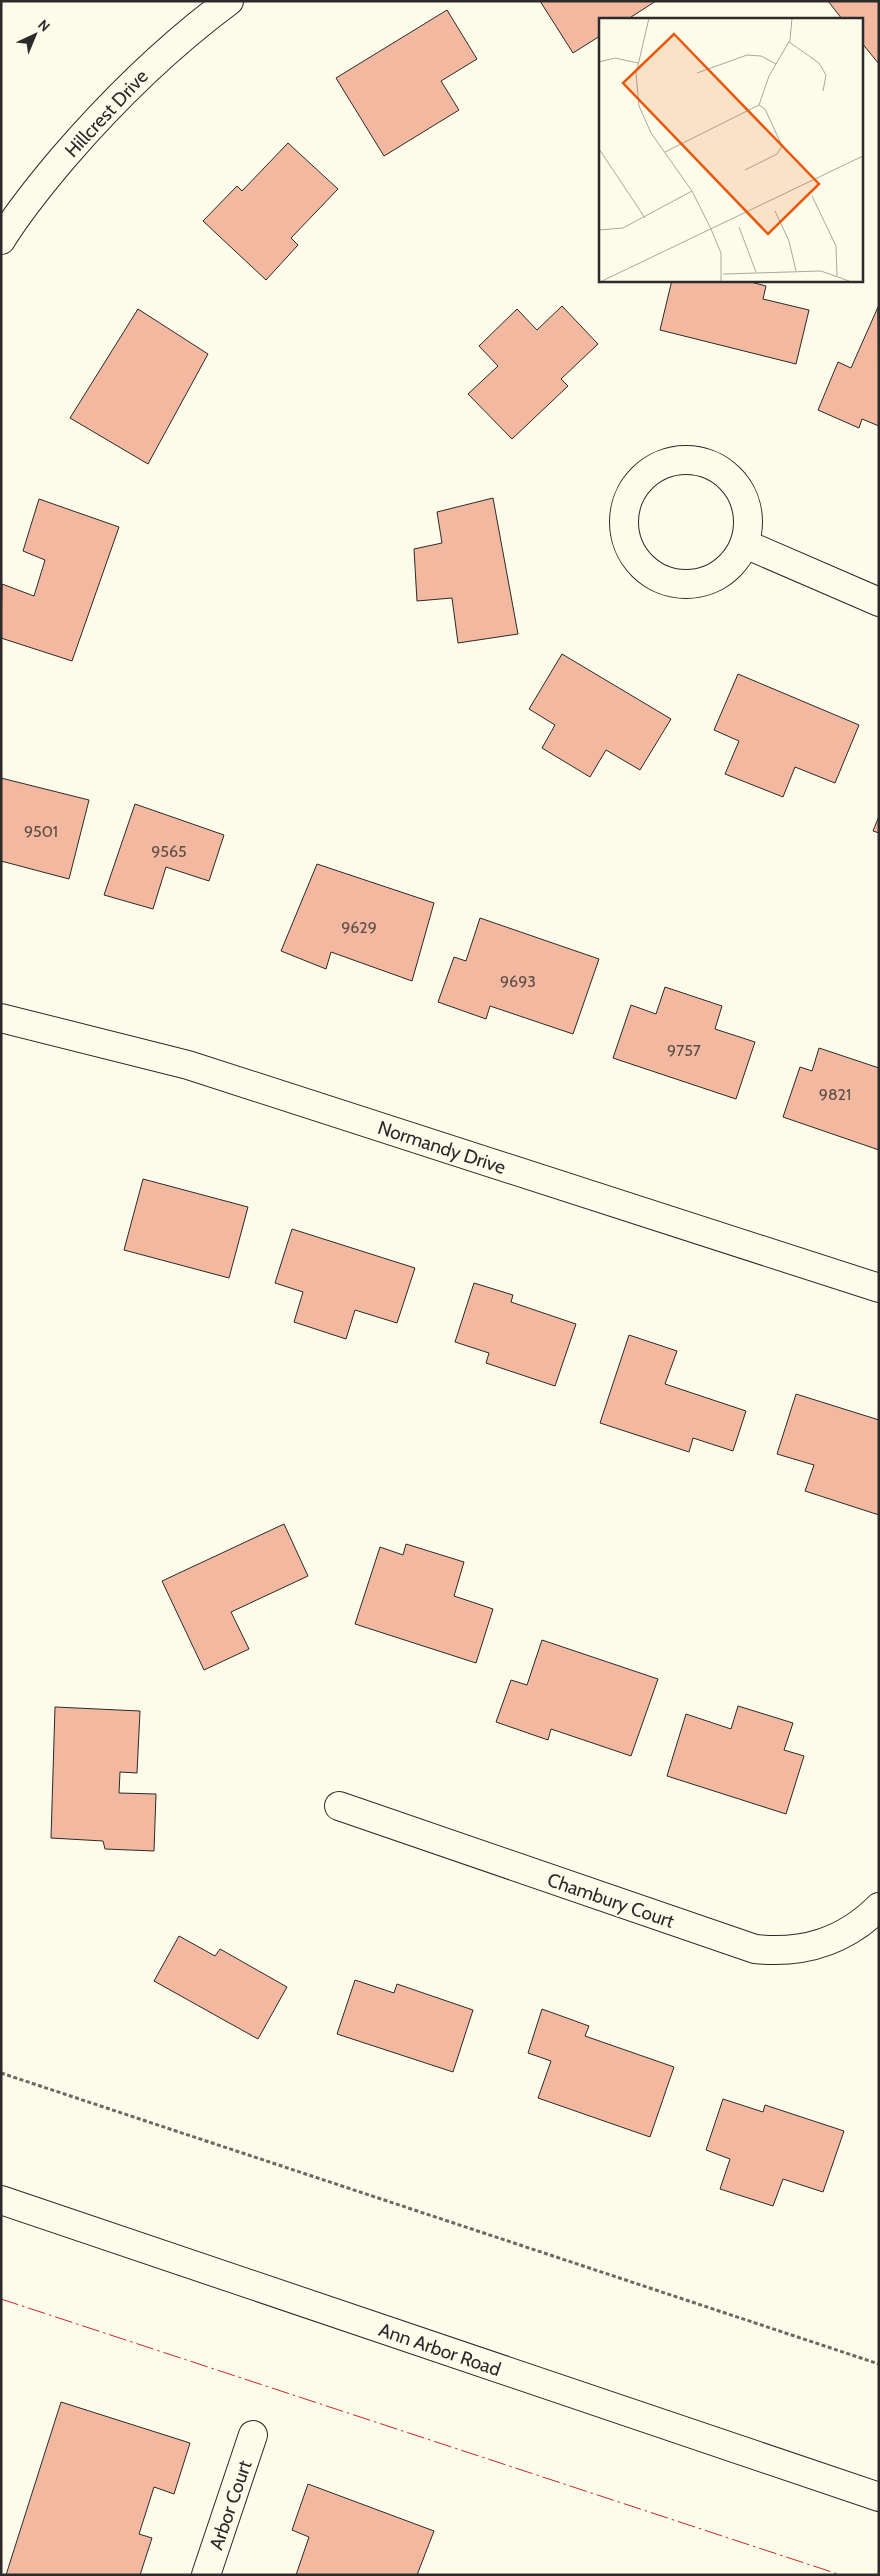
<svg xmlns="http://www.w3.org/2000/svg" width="880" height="2576" font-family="Cabin,sans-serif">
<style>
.building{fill:#f2b8a0;stroke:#2b2b2b}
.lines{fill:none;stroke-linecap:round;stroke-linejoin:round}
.street-casing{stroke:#2b2b2b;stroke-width:30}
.secondary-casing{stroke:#2b2b2b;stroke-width:30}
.path{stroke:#6a6964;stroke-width:3;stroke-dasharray:4 2.5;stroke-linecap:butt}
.street{stroke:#fdfbea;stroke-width:28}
.secondary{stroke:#fdfbea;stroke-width:28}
.power{stroke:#c62828;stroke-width:1;stroke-dasharray:18 4 2.5 4;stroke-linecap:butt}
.labels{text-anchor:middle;stroke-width:4;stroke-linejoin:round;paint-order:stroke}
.number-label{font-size:16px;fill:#5d4e48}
.street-label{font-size:19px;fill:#2b2b2b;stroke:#fdfbea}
.inset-road{fill:none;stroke:#a9a89e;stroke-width:1}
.view{fill:#e8590c;fill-opacity:0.15;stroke:#e8590c;stroke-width:2.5}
.inset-edge{fill:none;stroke:#2b2b2b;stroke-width:2.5}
</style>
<rect width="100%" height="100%" fill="#fdfbea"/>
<path class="building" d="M 540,1 L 656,1 L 628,19 L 600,19 L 600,36 L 573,53 Z
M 828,1 L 879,1 L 879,64 L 861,42 L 861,19 L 842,19 Z
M 447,10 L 477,59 L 441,81 L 459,110 L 384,156 L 336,78 Z
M 288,143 L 338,189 L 291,238 L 298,245 L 266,280 L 203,221 L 237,186 L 242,191 Z
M 672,280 L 743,280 L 766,286 L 763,299 L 809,310 L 796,364 L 660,330 Z
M 562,306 L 598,344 L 561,379 L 568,386 L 512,439 L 468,394 L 498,366 L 479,346 L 517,309 L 537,330 Z
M 878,307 L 879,426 L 862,419 L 859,428 L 818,410 L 838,362 L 851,368 Z
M 138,309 L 208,354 L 148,464 L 70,418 Z
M 493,498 L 518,634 L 458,643 L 452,598 L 417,601 L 414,549 L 442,543 L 437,512 Z
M 39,499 L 119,527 L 72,661 L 1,638 L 2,584 L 34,596 L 45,560 L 23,551 Z
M 562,654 L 671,719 L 640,770 L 606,750 L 590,777 L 542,748 L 555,725 L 529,709 Z
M 738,674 L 859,725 L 835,783 L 795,767 L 783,797 L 725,774 L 739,741 L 714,730 Z
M 1,778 L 89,800 L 69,879 L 1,861 Z
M 135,804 L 224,835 L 209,881 L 166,867 L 153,909 L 104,895 Z
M 879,816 L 879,833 L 873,831 Z
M 317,864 L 434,903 L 412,981 L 331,952 L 326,969 L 281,951 Z
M 480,918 L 599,959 L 573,1034 L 490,1006 L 486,1019 L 438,1002 L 454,957 L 466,961 Z
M 665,987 L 722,1006 L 715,1029 L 755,1042 L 736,1099 L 613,1058 L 631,1005 L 656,1014 Z
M 819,1048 L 879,1068 L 879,1150 L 783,1117 L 800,1067 L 812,1071 Z
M 143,1179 L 248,1207 L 229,1278 L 124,1250 Z
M 292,1229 L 415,1268 L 397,1323 L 355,1310 L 346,1339 L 294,1322 L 303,1292 L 275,1283 Z
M 474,1283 L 513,1295 L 511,1302 L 576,1324 L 555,1386 L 486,1363 L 489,1353 L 455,1342 Z
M 629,1335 L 677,1351 L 665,1384 L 746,1411 L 733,1451 L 693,1438 L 689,1452 L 600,1423 Z
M 796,1394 L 879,1420 L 879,1515 L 805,1491 L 814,1465 L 777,1454 Z
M 284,1524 L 308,1576 L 231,1612 L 249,1649 L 204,1670 L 162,1581 Z
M 406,1544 L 464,1562 L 454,1596 L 493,1609 L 476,1663 L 355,1624 L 380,1547 L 403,1555 Z
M 542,1640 L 658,1679 L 631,1756 L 551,1729 L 548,1740 L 496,1722 L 511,1680 L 527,1685 Z
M 738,1706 L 793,1723 L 784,1750 L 804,1756 L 786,1814 L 667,1776 L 686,1714 L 731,1729 Z
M 55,1707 L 140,1711 L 137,1773 L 120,1772 L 119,1793 L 156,1794 L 154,1851 L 105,1849 L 103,1841 L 51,1838 Z
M 179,1936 L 215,1956 L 220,1949 L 287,1987 L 258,2039 L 154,1981 Z
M 355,1980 L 394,1993 L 397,1984 L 473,2010 L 453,2072 L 337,2034 Z
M 542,2009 L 589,2026 L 585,2036 L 674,2067 L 650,2137 L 538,2098 L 551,2061 L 528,2053 Z
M 723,2099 L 763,2112 L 765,2105 L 844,2131 L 823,2192 L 783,2179 L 773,2206 L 720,2189 L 730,2159 L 706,2150 Z
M 61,2402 L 190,2443 L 174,2494 L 154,2487 L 139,2534 L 152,2538 L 140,2575 L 6,2575 Z
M 308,2484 L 434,2531 L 417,2575 L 296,2575 L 309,2537 L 292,2530 Z"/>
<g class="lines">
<g class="street-casing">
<path id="street" d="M 1,240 C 19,211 41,184 63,158 C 113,100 167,47 229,1
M624 522a62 62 0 1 1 124 0a62 62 0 1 1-124 0Z
M 745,544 L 879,602
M 1,1018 L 188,1065 L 879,1288
M 339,1806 L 755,1949 C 803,1954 844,1942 879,1907
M 206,2575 L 253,2435"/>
</g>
<g class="secondary-casing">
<path id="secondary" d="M 1,2200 L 879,2497"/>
</g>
<path class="path" d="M 1,2073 L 879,2364"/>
<use href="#street" class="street"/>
<use href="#secondary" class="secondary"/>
<path class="power" d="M 1,2299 L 841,2575"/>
</g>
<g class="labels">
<g class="number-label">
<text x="41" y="837">9501</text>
<text x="169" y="857">9565</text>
<text x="359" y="933">9629</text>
<text x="518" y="987">9693</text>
<text x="684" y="1056">9757</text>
<text x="835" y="1100">9821</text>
</g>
<g class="street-label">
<text transform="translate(106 113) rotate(-47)" y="7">Hillcrest Drive</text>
<text transform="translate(442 1147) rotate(18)" y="7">Normandy Drive</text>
<text transform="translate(611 1900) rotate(19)" y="7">Chambury Court</text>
<text transform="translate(440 2349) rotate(19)" y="7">Ann Arbor Road</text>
<text transform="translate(230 2505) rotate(-71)" y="7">Arbor Court</text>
</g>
</g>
<g transform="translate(599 18)">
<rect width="264" height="264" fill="#fdfbea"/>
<path class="inset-road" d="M 50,0 L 37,56 L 40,88 L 52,115 L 93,173 L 112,211 L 122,235 L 122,263M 73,0 L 99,0M 190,24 L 220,45 L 227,57 L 224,73M 0,44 L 16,40 L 39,45M 98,55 L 148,37 L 162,38 L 177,46M 160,87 L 170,58 L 191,22 L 193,0M 0,131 L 46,200M 66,134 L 160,87M 146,152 L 178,136 L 183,128 L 166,91 L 160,87M 213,178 L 237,228 L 238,258M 176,193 L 190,223 L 197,253M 140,209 L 157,254M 0,212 L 24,210 L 93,173M 124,256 L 222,253 L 250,263M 3,263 L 264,138"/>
<path class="view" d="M 75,16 L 220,166 L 169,216 L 24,65 Z"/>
<rect width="264" height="264" class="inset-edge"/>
</g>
<rect width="880" height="2576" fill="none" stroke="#2b2b2b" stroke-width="5"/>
<g transform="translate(35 35) rotate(44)" stroke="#fdfbea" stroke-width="4" paint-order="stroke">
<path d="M0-4L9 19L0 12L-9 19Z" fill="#2b2b2b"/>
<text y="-8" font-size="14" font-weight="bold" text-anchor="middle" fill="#2b2b2b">N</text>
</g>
</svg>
